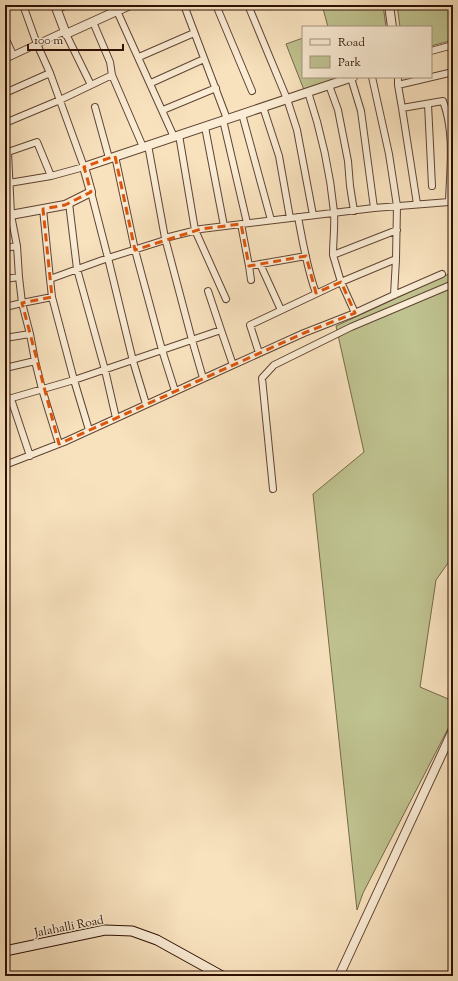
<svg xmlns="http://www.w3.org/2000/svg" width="458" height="981" font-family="'Sorts Mill Goudy',serif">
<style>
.green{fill:#bfc390;stroke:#766a4a}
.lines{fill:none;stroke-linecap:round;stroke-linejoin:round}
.minor-casing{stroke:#604432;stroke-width:8}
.tertiary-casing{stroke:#604432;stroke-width:10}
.secondary-casing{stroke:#2e1004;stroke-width:11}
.minor{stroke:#faecd5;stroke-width:6}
.tertiary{stroke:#faecd5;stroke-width:8}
.secondary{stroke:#faecd5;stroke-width:9}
.marked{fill:none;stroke:#df550c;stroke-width:3;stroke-dasharray:8 5;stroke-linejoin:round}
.labels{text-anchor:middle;stroke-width:3;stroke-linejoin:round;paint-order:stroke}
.street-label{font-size:12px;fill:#2e1004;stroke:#faecd5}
</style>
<rect width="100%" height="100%" fill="#f8e2be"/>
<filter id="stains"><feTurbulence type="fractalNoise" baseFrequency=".005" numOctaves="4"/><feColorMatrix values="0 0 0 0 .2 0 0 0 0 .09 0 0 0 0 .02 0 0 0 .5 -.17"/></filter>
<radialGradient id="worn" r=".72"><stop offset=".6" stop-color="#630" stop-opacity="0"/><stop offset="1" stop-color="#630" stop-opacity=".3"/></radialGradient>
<path class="green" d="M 322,5 L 383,5 L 386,27 L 328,27 Z
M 397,5 L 453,5 L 453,40 L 431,46 L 431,27 L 400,27 Z
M 303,38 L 303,77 L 340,77 L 304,90 L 286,44 Z
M 453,272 L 453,556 L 436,580 L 420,687 L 453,701 L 453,719 L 363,893 L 357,910 L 313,494 L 364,452 L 336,326 Z"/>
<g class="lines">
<g class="minor-casing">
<path id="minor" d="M 184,5 L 227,119
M 216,5 L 252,91
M 248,5 L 287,99 L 297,130 L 313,215
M 57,9 L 68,5
M 117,11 L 174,137
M 93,22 L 110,62 L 112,75
M 66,34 L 91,85
M 5,37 L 13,55
M 431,51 L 453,45
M 139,57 L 194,33
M 5,59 L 65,31
M 372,77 L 389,154 L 397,206 L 396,259 L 394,295
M 398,77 L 398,85
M 351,78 L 361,111 L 374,208
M 151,83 L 204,59
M 329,85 L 338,110 L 348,161 L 350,186 L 354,211
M 308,92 C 321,131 330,171 334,212 C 335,226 333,241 333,255
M 5,93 L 50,73 L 37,44 L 23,5
M 428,104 L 432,186
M 95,107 L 109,158
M 263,107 L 279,156 L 290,218
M 402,108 L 417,204
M 163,110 L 216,88
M 242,114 L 271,220
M 223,120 L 247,223
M 5,123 L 60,100 L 112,75 L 143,147
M 205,127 L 224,226
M 179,135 L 195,230 L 226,299
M 148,145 L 165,238
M 115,156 L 135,250 L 162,350 L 175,391
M 9,183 L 51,176
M 91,192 L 108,258 L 165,240
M 69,203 L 77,269 L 105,370 L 116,418
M 43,209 L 50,279
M 298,217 C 303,243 307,269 316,293
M 241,224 L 249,266 L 306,256
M 5,248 L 17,246 L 11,215 L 8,152 L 37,142 L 51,176 L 84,167 L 50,73
M 396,259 L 341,282 L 333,255 L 397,230
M 260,264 L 281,310
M 249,266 L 251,280
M 5,279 L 19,277 L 17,246
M 208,291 L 221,330
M 52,297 L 74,380 L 89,430
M 5,307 L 22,303 L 19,277
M 5,338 L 30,334 L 22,303 L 52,297 L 50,279 L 108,258 L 133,361 L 146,404
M 259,353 L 250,325 L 341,282 L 355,313
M 35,361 L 42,389 L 59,444
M 5,368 L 35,361 L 30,334
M 203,378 L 192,340 L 165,238 L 201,229 L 374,208 L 449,202 C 450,169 455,132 443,101 L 402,108 L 398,85 L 453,72
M 11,399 L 30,456
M 5,400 L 74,380 L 221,330 L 233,365 L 304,333 L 355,313 L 394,295 L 442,274
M 5,465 L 64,442 L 233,365
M 273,489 L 262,378 L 274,365 L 351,327 L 453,284"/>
</g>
<g class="tertiary-casing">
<path id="tertiary" d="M 55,5 L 66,34 L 130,5
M 389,5 L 392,27
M 5,216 L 65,205 L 91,192 L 84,167 L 353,77
M 339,976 L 453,730"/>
</g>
<g class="secondary-casing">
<path id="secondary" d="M 5,951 L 105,930 L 132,931 L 157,940 L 222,976"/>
</g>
<use href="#minor" class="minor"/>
<use href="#tertiary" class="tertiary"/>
<use href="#secondary" class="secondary"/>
</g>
<path class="marked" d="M 115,156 L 135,250 L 201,229 L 241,224 L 249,266 L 306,256 L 316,293 L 341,282 L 355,313 L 304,333 L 59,444 L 22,303 L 52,297 L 43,209 L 65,205 L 91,192 L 84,167 Z"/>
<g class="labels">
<g class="street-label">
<text transform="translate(69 926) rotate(-11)" y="4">Jalahalli Road</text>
</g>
</g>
<rect width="458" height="981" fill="none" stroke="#f8e2be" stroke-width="20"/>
<rect x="6" y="6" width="446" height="969" fill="none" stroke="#2e1004" stroke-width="2"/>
<rect x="10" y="10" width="438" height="961" fill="none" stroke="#2e1004"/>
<rect x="302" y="26" width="130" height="52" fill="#faecd5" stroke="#a89481"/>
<rect x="310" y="39" width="20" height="6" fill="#faecd5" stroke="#a89481"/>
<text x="338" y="46" font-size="12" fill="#2e1004">Road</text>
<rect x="310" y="56" width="20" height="12" fill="#bfc390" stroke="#a89481"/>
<text x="338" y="66" font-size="12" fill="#2e1004">Park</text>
<path d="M28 44v6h95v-6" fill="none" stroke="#2e1004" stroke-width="2"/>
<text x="34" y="44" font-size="12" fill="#2e1004" stroke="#faecd5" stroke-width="3" paint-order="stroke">100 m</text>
<rect width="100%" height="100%" filter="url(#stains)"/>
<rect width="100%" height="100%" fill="url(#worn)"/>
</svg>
